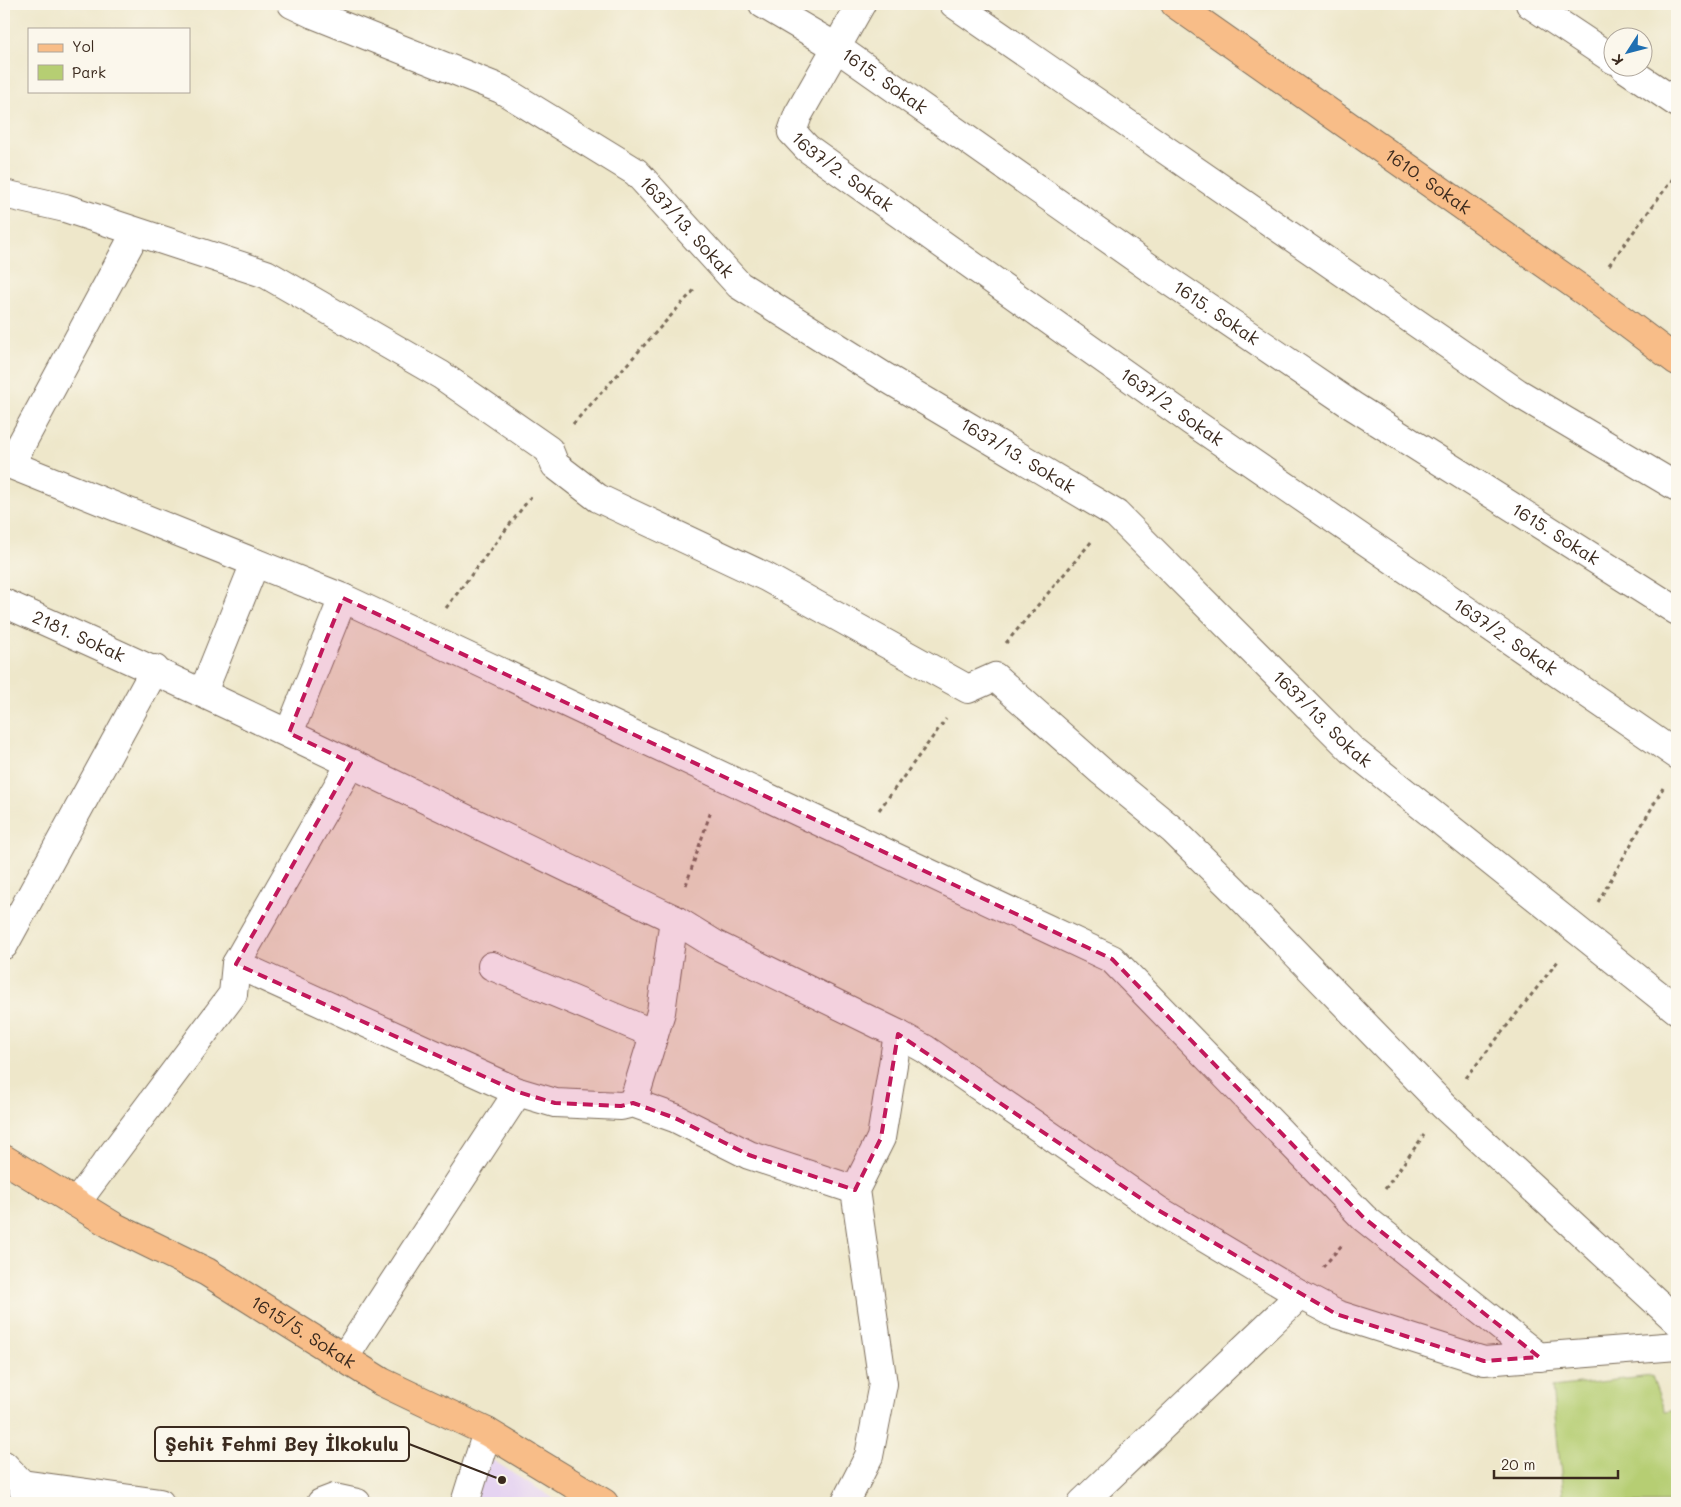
<svg xmlns="http://www.w3.org/2000/svg" width="1681" height="1507" font-family="Mali,sans-serif">
<style>
.built{fill:#e5d3f1}
.green{fill:#b6ce73;stroke:#787c48}
.lines{fill:none;stroke-linecap:round;stroke-linejoin:round}
.minor-casing{stroke:#7a6c5a;stroke-width:30}
.major-casing{stroke:#7a6c5a;stroke-width:30}
.path{stroke:#7a6c5a;stroke-width:3;stroke-dasharray:4 4;stroke-linecap:butt}
.minor{stroke:#fff;stroke-width:28}
.major{stroke:#f8bd88;stroke-width:28}
.marked{fill:#c2185b;fill-opacity:0.2;stroke:#c2185b;stroke-width:4;stroke-dasharray:10 6;stroke-linejoin:round}
.labels{text-anchor:middle;stroke-width:4;stroke-linejoin:round;paint-order:stroke}
.street-label{font-size:18px;fill:#3b2a1e;stroke:#fbf7ec}
.leader{fill:none;stroke:#3b2a1e;stroke-width:2}
.callout-dot{fill:#3b2a1e;stroke:#fbf7ec;stroke-width:2}
.callout{fill:#fbf7ec;stroke:#3b2a1e;stroke-width:2}
.callout-label{font-size:19px;text-anchor:middle;font-weight:bold;fill:#3b2a1e}
</style>
<rect width="100%" height="100%" fill="#fbf7ec"/>
<filter id="ink" filterUnits="userSpaceOnUse"><feTurbulence type="fractalNoise" baseFrequency=".02" numOctaves="2"/><feDisplacementMap in="SourceGraphic" scale="10" xChannelSelector="R" yChannelSelector="G"/><feConvolveMatrix kernelMatrix="1 2 1 2 8 2 1 2 1" color-interpolation-filters="sRGB"/></filter>
<filter id="wash" filterUnits="userSpaceOnUse"><feTurbulence type="fractalNoise" baseFrequency=".0096" numOctaves="4" result="noise"/><feDisplacementMap in="SourceGraphic" scale="20" xChannelSelector="R" yChannelSelector="G"/><feGaussianBlur stdDeviation="1.12" result="paint"/><feColorMatrix in="noise" values="0 0 0 0 0 0 0 0 0 0 0 0 0 0 0 0 0 1.4 0 .05"/><feComposite in="paint" operator="in"/></filter>
<g filter="url(#wash)">
<rect width="100%" height="100%" fill="#eee7ca"/>
<path class="built" d="M 486,1456 L 561,1503 L 473,1503 Z"/>
<path class="green" d="M 1652,1376 L 1665,1412 L 1677,1410 L 1677,1503 L 1564,1503 L 1552,1387 Z"/>
</g>
<g filter="url(#ink)">
<g class="lines">
<g class="minor-casing">
<g id="minor">
<path id="s1" d="M 292,4 L 313,14 L 501,89 L 636,172 L 739,285 L 885,377 L 1116,514 L 1352,750 L 1677,1010"/>
<path id="s2" d="M 763,4 L 836,47 L 1147,266 L 1353,406 L 1677,611"/>
<path id="s3" d="M 861,4 L 798,115 L 792,132 L 807,148 L 1191,421 L 1677,755"/>
<path d="M 954,4 L 1518,393 L 1677,487"/>
<path d="M 1530,4 L 1614,60"/>
<path d="M 1625,68 L 1677,103"/>
<path d="M 4,194 L 65,208 L 266,274 L 441,375 L 549,450 L 555,465 L 598,498 L 766,577 L 968,689 L 995,677 L 1102,772 L 1174,831 L 1235,891 L 1444,1106 L 1677,1321"/>
<path d="M 4,462 L 343,598 L 1112,959 L 1364,1218 L 1539,1357"/>
<path d="M 10,465 L 136,232"/>
<path id="s4" d="M 4,603 C 230,703 451,812 674,919 L 716,945 L 898,1034 L 925,1049 L 1158,1210 L 1300,1295 L 1336,1314 L 1484,1361 L 1677,1346"/>
<path d="M 203,692 L 255,563"/>
<path d="M 289,733 L 343,598"/>
<path d="M 4,945 L 155,669"/>
<path d="M 236,964 L 518,1092 L 555,1103 L 621,1106 L 633,1103 L 675,1118 L 749,1155 L 855,1190"/>
<path d="M 492,966 L 654,1034"/>
<path d="M 633,1103 L 661,1012 L 674,919"/>
<path d="M 76,1203 L 233,994 L 236,964 L 351,763"/>
<path d="M 344,1358 L 518,1092"/>
<path d="M 4,1465 L 22,1484 L 26,1502"/>
<path d="M 22,1484 L 160,1503"/>
<path d="M 321,1503 L 334,1498 L 357,1503"/>
<path d="M 465,1503 L 487,1432"/>
<path d="M 845,1503 L 869,1456 L 883,1384 L 855,1190 L 881,1138 L 898,1034"/>
<path d="M 1082,1503 L 1300,1295"/>
</g>
</g>
<g class="major-casing">
<g id="major">
<path id="s5" d="M 1175,4 L 1588,294 L 1677,361"/>
<path id="s6" d="M 4,1159 L 115,1227 L 207,1272 L 382,1382 L 487,1432 L 604,1503"/>
</g>
</g>
<path class="path" d="M 1609,265 L 1677,173
M 573,424 L 695,289
M 446,608 L 533,494
M 1006,643 L 1092,541
M 879,810 L 946,719
M 686,885 L 711,811
M 1598,902 L 1663,788
M 1466,1078 L 1558,961
M 1385,1189 L 1424,1135
M 1323,1267 L 1342,1245"/>
<use href="#minor" class="minor"/>
<use href="#major" class="major"/>
</g>
</g>
<path class="marked" d="M 343,598 L 1112,959 L 1364,1218 L 1539,1357 L 1484,1361 L 1336,1314 L 1158,1210 L 898,1034 L 881,1138 L 855,1190 L 749,1155 L 675,1118 L 633,1103 L 621,1106 L 555,1103 L 518,1092 L 236,964 L 351,763 L 289,733 Z"/>
<g class="labels">
<g class="street-label">
<text dy="6" stroke="none"><textPath href="#s2" startOffset="144">1615. Sokak</textPath></text>
<text dy="6" stroke="none"><textPath href="#s3" startOffset="210">1637/2. Sokak</textPath></text>
<text dy="6" stroke="none"><textPath href="#s5" startOffset="309">1610. Sokak</textPath></text>
<text dy="6" stroke="none"><textPath href="#s1" startOffset="459">1637/13. Sokak</textPath></text>
<text dy="6" stroke="none"><textPath href="#s2" startOffset="549">1615. Sokak</textPath></text>
<text dy="6" stroke="none"><textPath href="#s3" startOffset="615">1637/2. Sokak</textPath></text>
<text dy="6" stroke="none"><textPath href="#s1" startOffset="864">1637/13. Sokak</textPath></text>
<text dy="6" stroke="none"><textPath href="#s2" startOffset="954">1615. Sokak</textPath></text>
<text dy="6" stroke="none"><textPath href="#s4" startOffset="82">2181. Sokak</textPath></text>
<text dy="6" stroke="none"><textPath href="#s3" startOffset="1020">1637/2. Sokak</textPath></text>
<text dy="6" stroke="none"><textPath href="#s1" startOffset="1269">1637/13. Sokak</textPath></text>
<text dy="6" stroke="none"><textPath href="#s6" startOffset="346">1615/5. Sokak</textPath></text>
</g>
</g>
<path class="leader" d="M502 1480L409 1444"/>
<circle class="callout-dot" cx="502" cy="1480" r="5"/>
<rect class="callout" x="155" y="1427" width="254" height="34" rx="5"/>
<g class="callout-label">
<text x="282" y="1451">Şehit Fehmi Bey İlkokulu</text>
</g>
<rect width="1681" height="1507" fill="none" stroke="#fbf7ec" stroke-width="20"/>
<rect x="28" y="28" width="162" height="65" fill="#fbf7ec" stroke="#aea59a"/>
<rect x="38" y="44" width="25" height="8" fill="#f8bd88" stroke="#aea59a"/>
<text x="72" y="52" font-size="15" fill="#3b2a1e">Yol</text>
<rect x="38" y="65" width="25" height="15" fill="#b6ce73" stroke="#aea59a"/>
<text x="72" y="78" font-size="15" fill="#3b2a1e">Park</text>
<g transform="translate(1628 52) rotate(234)"><circle r="24" fill="#fbf7ec" stroke="#aea59a"/>
<path d="M0-4L9 19L0 12L-9 19Z" fill="#1f6fb2"/>
<text y="-8" font-size="14" font-weight="bold" text-anchor="middle" fill="#3b2a1e">K</text>
</g>
<path d="M1494 1470v8h124v-8" fill="none" stroke="#3b2a1e" stroke-width="2.5"/>
<text x="1501" y="1470" font-size="15" fill="#3b2a1e" stroke="#fbf7ec" stroke-width="4" paint-order="stroke">20 m</text>
</svg>
